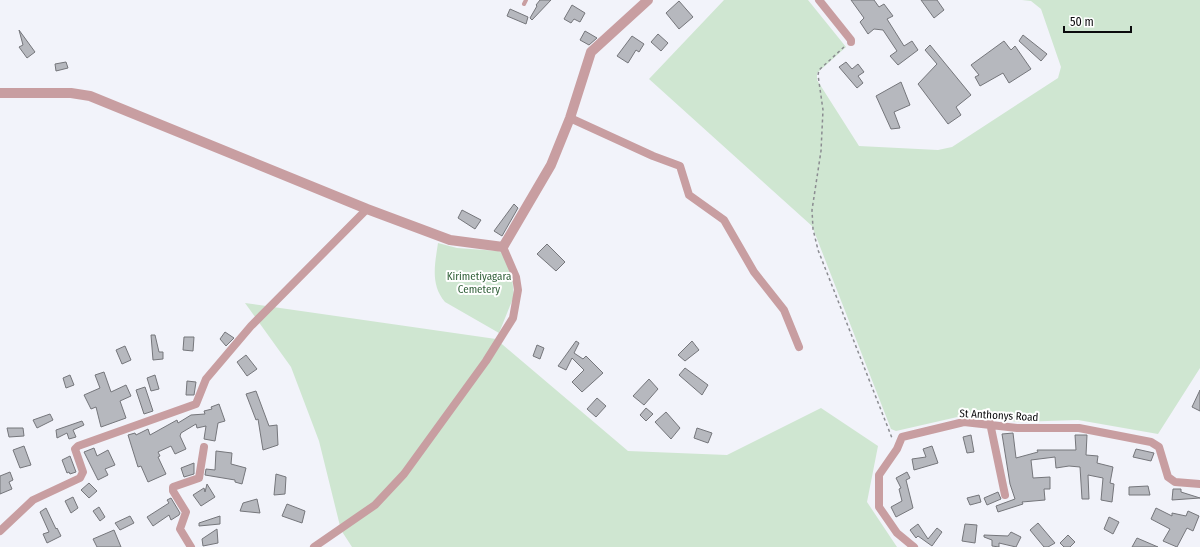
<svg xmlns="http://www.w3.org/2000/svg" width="1200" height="547" font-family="'Fira Sans Condensed',sans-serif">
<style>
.green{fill:#cfe6d1}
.building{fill:#b6b8be;stroke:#75767b}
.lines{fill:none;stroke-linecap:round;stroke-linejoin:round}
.path{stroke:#8b8c91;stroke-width:1.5;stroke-dasharray:3 3;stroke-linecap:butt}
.service{stroke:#c89ea1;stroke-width:4}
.minor{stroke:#c89ea1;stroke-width:8}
.tertiary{stroke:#c89ea1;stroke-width:10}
.labels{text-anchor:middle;stroke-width:4;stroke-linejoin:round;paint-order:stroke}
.park-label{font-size:11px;fill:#2f5e37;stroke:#fff}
.street-label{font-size:11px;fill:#0b0b0d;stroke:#fff}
</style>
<rect width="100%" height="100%" fill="#f2f3fa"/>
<path class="green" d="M 724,0 L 808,0 L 846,47 L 817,73 L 817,80 L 859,146 L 938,150 L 952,147 L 1058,78 L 1061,67 L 1041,9 L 1031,1 L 1022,0 L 1200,0 L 1200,368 L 1158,434 L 1078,420 L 1017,422 L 975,413 L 896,431 L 891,429 L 812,226 L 649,79 Z
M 438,243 L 457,248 L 498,251 L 505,254 L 512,278 L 514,296 L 499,333 L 445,302 C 430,284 435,264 438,243 Z
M 245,303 L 496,339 L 628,451 L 727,455 L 821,408 L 878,446 L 867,502 L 897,547 L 352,547 L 341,530 L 319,441 L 291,367 Z"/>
<path class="building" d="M 540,0 L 551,0 L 532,20 L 530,18 L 537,6 L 536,5 Z
M 851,0 L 874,0 L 879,7 L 884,4 L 893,16 L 887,19 L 904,46 L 912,41 L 918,50 L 898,65 L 890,56 L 897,51 L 883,30 L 874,29 L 868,34 L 860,22 L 864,18 Z
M 921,0 L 937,0 L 944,10 L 934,18 Z
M 679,1 L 693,17 L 679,29 L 666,13 Z
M 572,5 L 585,13 L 580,22 L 574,19 L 571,23 L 564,19 Z
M 510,9 L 528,17 L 526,24 L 507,16 Z
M 19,30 L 35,52 L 27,58 L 19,47 L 23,45 Z
M 585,31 L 597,38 L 589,45 L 580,40 Z
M 658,34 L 668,43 L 661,51 L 651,42 Z
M 1023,35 L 1047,54 L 1041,61 L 1019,41 Z
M 632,36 L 644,44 L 639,52 L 636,50 L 628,63 L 617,56 Z
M 1004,41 L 1011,50 L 1015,46 L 1031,69 L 1009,83 L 1003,73 L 980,86 L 975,77 L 979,75 L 971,65 Z
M 930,45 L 971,95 L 956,107 L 961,115 L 948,124 L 918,84 L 937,64 L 925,50 Z
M 66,62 L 68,68 L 56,71 L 55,64 Z
M 846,62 L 852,69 L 858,64 L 864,72 L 858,76 L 863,83 L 857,88 L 839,67 Z
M 901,82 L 910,105 L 894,112 L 900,128 L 891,129 L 876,96 Z
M 514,204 L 518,208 L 502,236 L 494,231 Z
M 462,210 L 481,220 L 475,229 L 458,218 Z
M 547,244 L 565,262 L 556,271 L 537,254 Z
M 225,332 L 234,338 L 226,346 L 220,339 Z
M 151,335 L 155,335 L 159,352 L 163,352 L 163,359 L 153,360 Z
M 184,337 L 194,337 L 193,351 L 183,350 Z
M 576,341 L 579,343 L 574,353 L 583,359 L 586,356 L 603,373 L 582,392 L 572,382 L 584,370 L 572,358 L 566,370 L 558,366 Z
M 692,341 L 699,350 L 685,361 L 678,355 Z
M 537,345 L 544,348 L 540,359 L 533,356 Z
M 125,346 L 131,360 L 122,364 L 116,350 Z
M 246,355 L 257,369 L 247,376 L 237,362 Z
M 685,368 L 708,385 L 702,395 L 679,375 Z
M 104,372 L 111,392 L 126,385 L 131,396 L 120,401 L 126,418 L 101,427 L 96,407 L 91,409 L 84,395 L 100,388 L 95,375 Z
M 70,375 L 74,385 L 66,388 L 63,378 Z
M 155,375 L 159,389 L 151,391 L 147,378 Z
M 649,379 L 658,389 L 644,405 L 633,396 Z
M 187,381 L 196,382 L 194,395 L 186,395 Z
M 145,387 L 153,411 L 144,414 L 136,390 Z
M 1200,390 L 1200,411 L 1192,407 Z
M 256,391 L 269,426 L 277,425 L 278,445 L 263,450 L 258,419 L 256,420 L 246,394 Z
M 597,398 L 606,406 L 596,417 L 587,409 Z
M 219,404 L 225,421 L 218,423 L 215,441 L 204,439 L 206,426 L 197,428 L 196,424 L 181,433 L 180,436 L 186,449 L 175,454 L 171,446 L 158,452 L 160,456 L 158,457 L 166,474 L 148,482 L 141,466 L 138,467 L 128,435 L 135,433 L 136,435 L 148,429 L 150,435 L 177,420 L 178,423 L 191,415 L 205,414 L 204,411 L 212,409 L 211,407 Z
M 646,408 L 653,414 L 646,421 L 640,415 Z
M 666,412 L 680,428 L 671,439 L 655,422 Z
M 50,414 L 53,420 L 37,428 L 33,420 Z
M 82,421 L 84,425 L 73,430 L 76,437 L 69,439 L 67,433 L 57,438 L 56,430 Z
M 7,428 L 23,428 L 24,436 L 9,437 Z
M 697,428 L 712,433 L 708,443 L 694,438 Z
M 1013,433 L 1016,458 L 1038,452 L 1037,450 L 1076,450 L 1075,435 L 1087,435 L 1086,455 L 1098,456 L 1097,463 L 1113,467 L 1110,483 L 1114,484 L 1112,502 L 1101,500 L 1103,478 L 1088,475 L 1089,499 L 1082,499 L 1080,467 L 1069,466 L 1056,468 L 1055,457 L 1031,460 L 1033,478 L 1050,477 L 1050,489 L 1044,489 L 1045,500 L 1022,502 L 1023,504 L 998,512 L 996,506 L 1015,499 L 1010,484 L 1002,434 Z
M 971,435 L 974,452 L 967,453 L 963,437 Z
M 24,446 L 31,465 L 20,468 L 13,450 Z
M 932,446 L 938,463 L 914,470 L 912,459 L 926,457 L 923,449 Z
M 94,448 L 97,456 L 108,450 L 115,465 L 105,469 L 108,475 L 98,480 L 84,452 Z
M 1136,449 L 1154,453 L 1151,461 L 1133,457 Z
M 216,451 L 232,453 L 231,464 L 246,468 L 242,484 L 235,482 L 235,480 L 205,475 L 206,469 L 215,470 Z
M 70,456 L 76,472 L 70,474 L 69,472 L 67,473 L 62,460 Z
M 194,463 L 194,474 L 184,477 L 181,468 Z
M 10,472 L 13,480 L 9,482 L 12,489 L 0,494 L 0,476 Z
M 907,472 L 910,478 L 906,480 L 913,508 L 896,517 L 891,507 L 902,501 L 899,489 L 901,488 L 896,478 Z
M 276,474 L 286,477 L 285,494 L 274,495 Z
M 89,483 L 97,491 L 89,498 L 81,490 Z
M 207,484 L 215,497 L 201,506 L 193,495 L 204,488 L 205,492 Z
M 1148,486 L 1150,495 L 1129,495 L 1129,487 Z
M 1173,489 L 1181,489 L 1181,492 L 1200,498 L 1172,500 Z
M 998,492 L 1001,499 L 987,505 L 984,498 Z
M 979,495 L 981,502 L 970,505 L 967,498 Z
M 73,497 L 78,508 L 71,513 L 65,501 Z
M 171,498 L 180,513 L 179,515 L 171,520 L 169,515 L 153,526 L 147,517 L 169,503 L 167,500 Z
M 257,499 L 260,513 L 240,511 L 243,503 Z
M 287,504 L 305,511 L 302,523 L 282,516 Z
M 99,507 L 105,517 L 100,521 L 93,511 Z
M 46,508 L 56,529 L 57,528 L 61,536 L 47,543 L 43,534 L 49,532 L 40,512 Z
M 1156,508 L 1172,516 L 1172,513 L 1186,516 L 1188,511 L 1199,516 L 1193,531 L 1187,528 L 1177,547 L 1163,541 L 1170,529 L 1151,519 Z
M 130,516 L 134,523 L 120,530 L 115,523 Z
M 220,516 L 220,524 L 199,526 L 199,523 Z
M 1109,517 L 1119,522 L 1113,534 L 1104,529 Z
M 1038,523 L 1055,543 L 1048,547 L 1044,547 L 1030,530 Z
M 918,524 L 928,539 L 937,528 L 942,532 L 932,546 L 918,536 L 916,538 L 910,530 Z
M 965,524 L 977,525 L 975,543 L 962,541 Z
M 217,529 L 218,543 L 203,546 L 202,539 Z
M 114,530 L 121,547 L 97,547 L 93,539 Z
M 1011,532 L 1021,537 L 1016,547 L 999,543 L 999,547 L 992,546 L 992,540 L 984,537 L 984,535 L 1008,536 Z
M 1068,535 L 1075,542 L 1070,547 L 1064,547 L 1060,543 Z
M 1137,538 L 1158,547 L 1132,547 Z"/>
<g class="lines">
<path class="path" d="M 844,47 L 819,70 L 818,75 L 823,110 L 821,151 L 812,210 L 813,229 L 818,250 L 892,438"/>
<path class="service" d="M 524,4 L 526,0"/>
<path class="minor" d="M 819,0 L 851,40 L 851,42
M 570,118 L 653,156 L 680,166 L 689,195 L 724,220 L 754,272 L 784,310 L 799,347
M 990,423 L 1005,495
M 0,531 L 33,500 L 80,478 L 83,472 L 75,449 L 78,446 L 196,404 L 206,379 L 251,326 L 367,209
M 191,547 L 180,529 L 186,512 L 173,491 L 173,487 L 199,478 L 204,447
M 314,547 L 375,505 L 404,474 L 486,361 L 513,318 L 518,290 L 516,277 L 503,247
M 914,547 L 897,533 L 879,507 L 879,475 L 897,449 L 902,437 L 964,422 L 1017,428 L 1079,428 L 1151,442 L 1159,447 L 1168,477 L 1175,482 L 1200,484"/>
<path class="tertiary" d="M 0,93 L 71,93 L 90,96 L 367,209 L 450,240 L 503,247 L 551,165 L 570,118 L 591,52 L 648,0"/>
</g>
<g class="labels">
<g class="park-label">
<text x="479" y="280">Kirimetiyagara<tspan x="479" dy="13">Cemetery</tspan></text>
</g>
<g class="street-label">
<text transform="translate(999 415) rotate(3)" y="4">St Anthonys Road</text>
</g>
</g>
<path d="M1064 26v6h67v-6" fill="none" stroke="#0b0b0d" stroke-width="2"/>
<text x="1070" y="26" font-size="12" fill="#0b0b0d" stroke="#ffffff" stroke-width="3" paint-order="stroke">50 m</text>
</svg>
